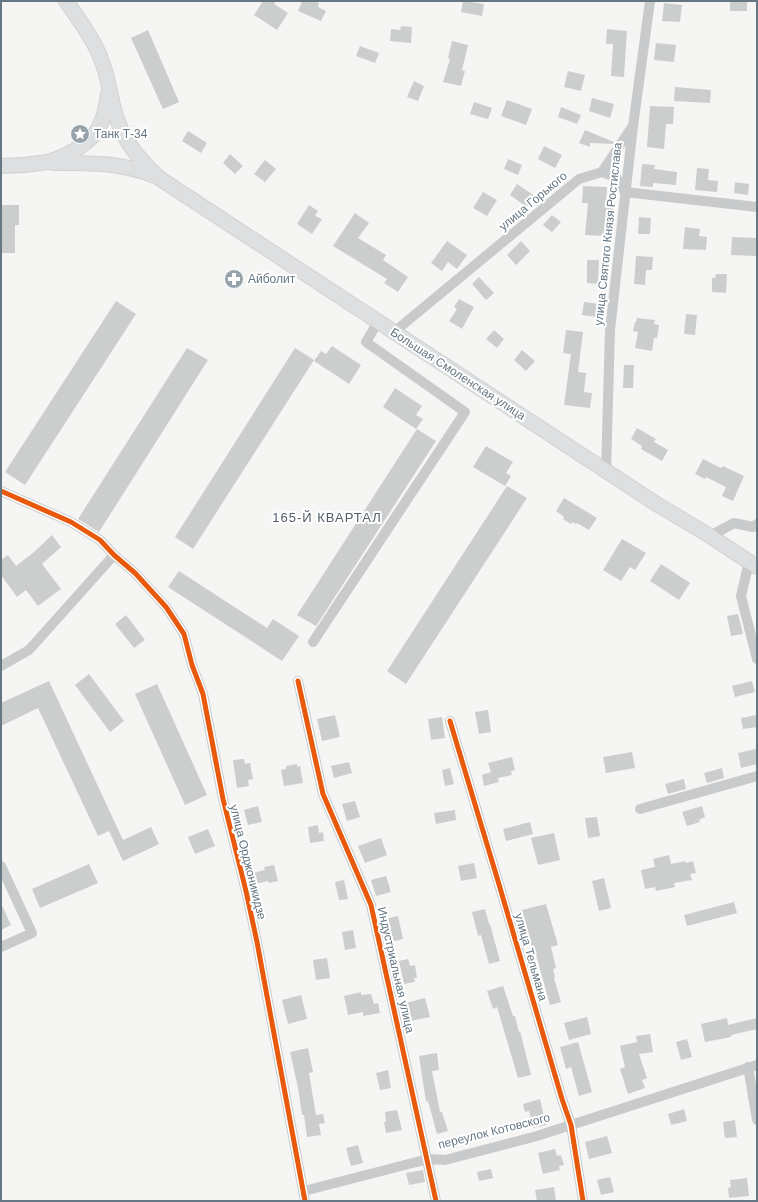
<svg xmlns="http://www.w3.org/2000/svg" width="758" height="1202" font-family="Arial,sans-serif">
<style>
.building{fill:#cccece}
.lines{fill:none;stroke-linecap:round;stroke-linejoin:round}
.secondary-casing{stroke:#d1d2d3;stroke-width:16}
.minor{stroke:#c9cacb;stroke-width:10}
.secondary{stroke:#dedfe0;stroke-width:14}
.cycleway-casing{stroke:#fff;stroke-width:8}
.cycleway{stroke:#e8590c;stroke-width:5}
.labels{text-anchor:middle;stroke-width:4;stroke-linejoin:round;paint-order:stroke}
.poi-label{font-size:12px;fill:#657783;stroke:#fff;text-anchor:start}
.street-label{font-size:12px;fill:#657783;stroke:#fff}
.neighbourhood-label{font-size:13px;letter-spacing:1px;fill:#536069;stroke:#fff}
</style>
<rect width="100%" height="100%" fill="#f5f5f4"/>
<path class="building" d="M 263,1 L 276,1 L 274,4 L 288,13 L 277,30 L 254,15 Z
M 302,1 L 314,1 L 319,3 L 318,7 L 326,11 L 321,21 L 298,11 Z
M 463,1 L 484,4 L 482,16 L 461,12 Z
M 730,1 L 747,1 L 747,11 L 730,11 Z
M 664,3 L 682,5 L 680,22 L 662,21 Z
M 401,26 L 412,27 L 411,43 L 390,41 L 391,29 L 400,30 Z
M 607,29 L 627,31 L 624,77 L 611,76 L 613,44 L 606,44 Z
M 148,30 L 179,102 L 163,109 L 131,38 Z
M 452,41 L 468,45 L 462,70 L 465,71 L 461,86 L 443,82 L 450,59 L 448,58 Z
M 656,43 L 676,45 L 674,62 L 654,60 Z
M 360,46 L 379,53 L 375,63 L 356,56 Z
M 568,71 L 585,75 L 581,91 L 564,87 Z
M 414,81 L 424,86 L 418,101 L 407,97 Z
M 675,87 L 711,90 L 710,103 L 674,101 Z
M 592,98 L 614,104 L 610,118 L 589,111 Z
M 507,100 L 532,109 L 526,125 L 501,116 Z
M 474,102 L 492,108 L 488,119 L 470,114 Z
M 650,106 L 674,107 L 673,124 L 666,124 L 664,149 L 647,147 Z
M 561,107 L 581,115 L 577,124 L 558,117 Z
M 585,130 L 614,142 L 613,144 L 590,143 L 590,147 L 579,143 Z
M 188,131 L 207,143 L 201,153 L 182,141 Z
M 544,146 L 562,155 L 555,168 L 538,159 Z
M 230,154 L 243,166 L 235,174 L 223,163 Z
M 508,159 L 522,165 L 518,175 L 504,169 Z
M 265,160 L 276,169 L 265,182 L 254,174 Z
M 642,164 L 655,165 L 654,169 L 677,172 L 676,185 L 653,183 L 653,187 L 640,186 Z
M 697,168 L 709,169 L 708,180 L 718,181 L 717,192 L 695,190 Z
M 735,182 L 749,184 L 748,195 L 734,193 Z
M 517,184 L 535,196 L 527,207 L 510,195 Z
M 583,186 L 607,187 L 606,202 L 613,202 L 613,211 L 606,211 L 604,236 L 585,235 L 588,203 L 582,203 Z
M 483,192 L 497,200 L 487,216 L 473,208 Z
M 1,205 L 19,205 L 19,225 L 15,225 L 15,253 L 1,253 Z
M 309,205 L 318,211 L 315,216 L 322,219 L 312,234 L 297,224 Z
M 355,213 L 369,223 L 358,238 L 386,255 L 383,260 L 408,277 L 398,292 L 384,283 L 387,279 L 333,246 Z
M 552,215 L 561,222 L 552,232 L 543,225 Z
M 639,217 L 651,218 L 650,234 L 638,234 Z
M 685,227 L 700,229 L 699,236 L 707,237 L 706,250 L 683,249 Z
M 732,237 L 757,238 L 757,256 L 731,255 Z
M 447,241 L 467,255 L 457,269 L 448,262 L 442,271 L 431,263 Z
M 521,241 L 530,251 L 516,265 L 507,255 Z
M 636,256 L 653,257 L 652,270 L 646,270 L 645,285 L 634,284 Z
M 587,260 L 599,260 L 598,284 L 587,283 Z
M 716,274 L 727,274 L 726,293 L 712,292 L 712,278 L 715,278 Z
M 479,277 L 494,293 L 486,300 L 472,284 Z
M 459,299 L 474,307 L 462,329 L 449,321 L 457,309 L 454,307 Z
M 116,301 L 136,314 L 25,485 L 5,472 Z
M 584,302 L 599,304 L 597,317 L 582,315 Z
M 686,314 L 697,315 L 695,335 L 684,334 Z
M 637,318 L 655,320 L 654,324 L 659,325 L 657,338 L 654,338 L 652,351 L 635,348 L 638,332 L 633,331 L 635,322 L 636,322 Z
M 494,330 L 504,339 L 497,348 L 486,339 Z
M 566,330 L 583,332 L 578,372 L 586,373 L 584,392 L 592,393 L 590,408 L 564,405 L 571,354 L 563,353 Z
M 332,346 L 361,365 L 349,384 L 314,361 L 321,351 L 326,354 Z
M 187,348 L 208,360 L 99,532 L 78,519 Z
M 295,348 L 314,360 L 193,549 L 175,537 Z
M 522,350 L 535,361 L 526,371 L 514,360 Z
M 624,365 L 634,365 L 633,388 L 623,388 Z
M 395,388 L 422,406 L 416,415 L 423,419 L 416,429 L 383,407 Z
M 637,428 L 656,439 L 654,442 L 668,450 L 662,461 L 641,449 L 642,446 L 631,439 Z
M 417,429 L 436,441 L 316,626 L 297,615 Z
M 486,446 L 513,462 L 506,473 L 511,476 L 505,486 L 473,467 Z
M 703,459 L 721,468 L 723,466 L 744,476 L 733,501 L 722,496 L 726,487 L 706,477 L 705,479 L 695,474 Z
M 507,486 L 527,498 L 406,684 L 387,671 Z
M 564,498 L 597,518 L 589,530 L 577,523 L 576,524 L 572,522 L 571,524 L 563,519 L 564,517 L 556,511 Z
M 52,535 L 61,547 L 42,564 L 61,589 L 38,606 L 26,590 L 17,597 L 1,575 L 1,560 L 8,555 L 16,566 L 34,552 Z
M 622,539 L 646,553 L 635,570 L 630,567 L 621,581 L 603,570 Z
M 661,564 L 690,583 L 679,600 L 650,581 Z
M 179,571 L 267,628 L 273,619 L 299,636 L 282,661 L 168,587 Z
M 738,614 L 743,634 L 731,636 L 727,616 Z
M 126,615 L 145,640 L 134,648 L 115,624 Z
M 89,674 L 124,721 L 110,732 L 75,685 Z
M 49,681 L 123,840 L 151,827 L 159,844 L 123,861 L 109,831 L 98,836 L 38,708 L 1,726 L 1,703 Z
M 752,681 L 755,692 L 735,697 L 732,686 Z
M 157,684 L 207,795 L 185,805 L 135,694 Z
M 488,710 L 491,732 L 479,734 L 475,712 Z
M 335,715 L 340,737 L 322,741 L 317,719 Z
M 757,715 L 757,727 L 743,729 L 741,718 Z
M 442,717 L 445,738 L 431,740 L 428,719 Z
M 756,749 L 757,753 L 757,764 L 741,768 L 738,753 Z
M 632,752 L 635,768 L 606,773 L 603,757 Z
M 512,757 L 515,770 L 511,771 L 512,775 L 498,778 L 499,782 L 484,786 L 482,775 L 491,772 L 488,763 Z
M 244,759 L 245,764 L 250,763 L 253,779 L 248,780 L 249,786 L 237,788 L 233,760 Z
M 349,762 L 352,773 L 334,778 L 331,766 Z
M 297,764 L 297,767 L 300,766 L 303,783 L 284,786 L 281,770 L 286,769 L 286,766 Z
M 450,768 L 454,784 L 445,786 L 442,770 Z
M 722,768 L 724,778 L 707,783 L 704,773 Z
M 684,779 L 686,789 L 668,794 L 665,784 Z
M 355,801 L 360,817 L 347,821 L 342,804 Z
M 258,806 L 262,822 L 248,825 L 244,810 Z
M 702,806 L 705,817 L 699,820 L 700,822 L 687,826 L 682,812 Z
M 455,810 L 456,820 L 436,824 L 434,813 Z
M 597,817 L 600,836 L 588,838 L 585,818 Z
M 530,822 L 533,834 L 506,841 L 503,829 Z
M 318,825 L 319,833 L 323,832 L 324,841 L 310,843 L 308,827 Z
M 208,829 L 215,846 L 195,854 L 188,837 Z
M 554,833 L 560,860 L 538,865 L 531,838 Z
M 381,838 L 387,855 L 365,863 L 358,846 Z
M 669,855 L 671,864 L 685,861 L 686,863 L 693,861 L 696,873 L 690,874 L 692,880 L 674,883 L 675,887 L 656,891 L 655,887 L 645,889 L 641,870 L 655,867 L 653,859 Z
M 474,863 L 477,878 L 461,881 L 458,866 Z
M 89,864 L 98,883 L 40,908 L 32,889 Z
M 274,865 L 278,881 L 269,883 L 268,881 L 255,884 L 253,873 L 265,870 L 264,867 Z
M 386,876 L 391,892 L 376,896 L 371,880 Z
M 604,878 L 611,908 L 599,911 L 592,881 Z
M 344,880 L 348,899 L 339,900 L 335,882 Z
M 734,902 L 737,913 L 687,926 L 684,915 Z
M 1,903 L 11,925 L 1,930 Z
M 546,904 L 558,945 L 551,947 L 556,968 L 553,969 L 555,977 L 554,978 L 561,1002 L 550,1005 L 535,951 L 533,952 L 522,910 Z
M 485,909 L 489,924 L 490,924 L 500,961 L 489,964 L 481,935 L 478,936 L 472,912 Z
M 398,916 L 403,939 L 390,942 L 385,919 Z
M 353,930 L 356,948 L 345,950 L 342,932 Z
M 327,958 L 330,978 L 316,980 L 313,960 Z
M 408,959 L 410,966 L 415,965 L 417,978 L 414,978 L 415,982 L 404,984 L 399,961 Z
M 503,986 L 513,1016 L 515,1016 L 519,1032 L 520,1031 L 531,1075 L 518,1078 L 497,1007 L 493,1009 L 487,991 Z
M 361,992 L 361,995 L 371,994 L 374,1004 L 378,1003 L 380,1013 L 363,1016 L 363,1012 L 348,1015 L 344,996 Z
M 301,995 L 307,1019 L 288,1024 L 282,1000 Z
M 425,998 L 430,1017 L 410,1021 L 406,1003 Z
M 587,1017 L 591,1034 L 569,1040 L 564,1023 Z
M 727,1018 L 728,1025 L 757,1018 L 757,1029 L 731,1035 L 731,1037 L 705,1042 L 701,1024 Z
M 650,1034 L 653,1052 L 639,1054 L 647,1078 L 642,1080 L 645,1088 L 628,1094 L 620,1069 L 625,1067 L 620,1046 L 637,1042 L 636,1036 Z
M 687,1039 L 692,1057 L 681,1060 L 676,1042 Z
M 578,1042 L 592,1092 L 579,1096 L 571,1067 L 566,1069 L 560,1047 Z
M 308,1048 L 313,1072 L 309,1073 L 316,1115 L 323,1114 L 325,1123 L 319,1124 L 321,1135 L 307,1137 L 304,1115 L 302,1115 L 298,1088 L 290,1052 Z
M 437,1053 L 439,1070 L 432,1071 L 440,1112 L 442,1112 L 448,1131 L 437,1134 L 428,1101 L 426,1102 L 419,1056 Z
M 388,1070 L 391,1088 L 380,1090 L 376,1073 Z
M 540,1099 L 546,1125 L 533,1128 L 529,1111 L 525,1112 L 523,1104 Z
M 684,1109 L 687,1121 L 671,1125 L 668,1114 Z
M 397,1110 L 402,1130 L 386,1133 L 384,1122 L 386,1122 L 385,1112 Z
M 735,1120 L 737,1137 L 725,1138 L 723,1122 Z
M 607,1136 L 612,1153 L 589,1159 L 585,1142 Z
M 358,1145 L 363,1163 L 351,1166 L 346,1148 Z
M 555,1149 L 557,1156 L 561,1155 L 564,1165 L 559,1166 L 560,1170 L 543,1174 L 538,1153 Z
M 491,1169 L 493,1178 L 479,1181 L 477,1172 Z
M 423,1170 L 425,1182 L 409,1185 L 406,1173 Z
M 610,1177 L 614,1192 L 601,1195 L 597,1180 Z
M 747,1178 L 749,1196 L 729,1198 L 728,1188 L 731,1187 L 730,1180 Z
M 554,1187 L 556,1201 L 537,1201 L 535,1190 Z"/>
<g class="lines">
<g class="secondary-casing">
<path id="secondary" d="M 66,1 C 79,20 93,38 101,59 C 109,78 110,99 117,119 C 125,143 141,161 159,178 L 658,505 L 710,536 L 757,567
M 53,163 C 89,163 121,162 154,176
M 1,166 C 14,166 28,165 41,163 C 60,160 85,147 96,132 C 104,121 106,106 108,94"/>
</g>
<path class="minor" d="M 602,172 L 632,127
M 394,332 L 579,179 L 602,172 L 616,177 L 625,192 L 757,207
M 606,471 L 610,330 L 633,126 L 650,1
M 1,491 L 71,522 L 100,540 L 114,555 L 135,573 L 166,607 L 184,634 L 192,665 L 203,694 L 223,799 L 246,891 L 257,942 L 305,1201
M 710,536 L 734,523 L 753,527 L 757,524
M 749,562 L 741,596 L 757,659
M 313,642 L 465,412 L 366,342 L 378,322
M 1,666 L 29,650 L 114,555
M 298,681 L 323,794 L 371,905 L 436,1201
M 450,721 L 498,881 L 562,1099 L 571,1125 L 583,1201
M 640,809 L 757,776
M 1,866 L 32,933 L 1,947
M 748,1067 L 757,1120
M 304,1191 L 428,1159 L 445,1160 L 537,1136 L 757,1065"/>
<use href="#secondary" class="secondary"/>
<g class="cycleway-casing">
<path id="cycleway" d="M 1,491 L 71,522 L 100,540 L 114,555 L 135,573 L 166,607 L 184,634 L 192,665 L 203,694 L 223,799 L 246,891 L 257,942 L 305,1201
M 298,681 L 323,794 L 371,905 L 436,1201
M 450,721 L 498,881 L 562,1099 L 571,1125 L 583,1201"/>
</g>
<use href="#cycleway" class="cycleway"/>
</g>
<defs>
<g id="sight-disc" transform="scale(1)"><circle r="9.5" fill="#97a3ab" stroke="#fff"/><path d="M0-6L1.8-2.2L6-1.7L2.9 1.2L3.7 5.4L0 3.3L-3.7 5.4L-2.9 1.2L-6-1.7L-1.8-2.2Z" fill="#fff"/></g>
<g id="pharmacy-disc" transform="scale(1)"><circle r="9.5" fill="#97a3ab" stroke="#fff"/><path d="M-2-6h4v4h4v4h-4v4h-4v-4h-4v-4h4Z" fill="#fff"/></g>
</defs>
<g fill-rule="evenodd">
<use href="#sight-disc" x="80" y="134"/>
<use href="#pharmacy-disc" x="234" y="279"/>
</g>
<g class="labels">
<g class="poi-label">
<text x="94" y="138">Танк Т-34</text>
<text x="248" y="283">Айболит</text>
</g>
<g class="street-label">
<text transform="translate(533 201) rotate(-40)" y="4">улица Горького</text>
<text transform="translate(608 234) rotate(-84)" y="4">улица Святого Князя Ростислава</text>
<text transform="translate(458 374) rotate(33)" y="4">Большая Смоленская улица</text>
<text transform="translate(248 862) rotate(76)" y="4">улица Орджоникидзе</text>
<text transform="translate(531 957) rotate(74)" y="4">улица Тельмана</text>
<text transform="translate(396 970) rotate(77)" y="4">Индустриальная улица</text>
<text transform="translate(494 1131) rotate(-14)" y="4">переулок Котовского</text>
</g>
<g class="neighbourhood-label">
<text x="327" y="522">165-Й КВАРТАЛ</text>
</g>
</g>
<rect width="758" height="1202" fill="none" stroke="#657783" stroke-width="4"/>
</svg>
